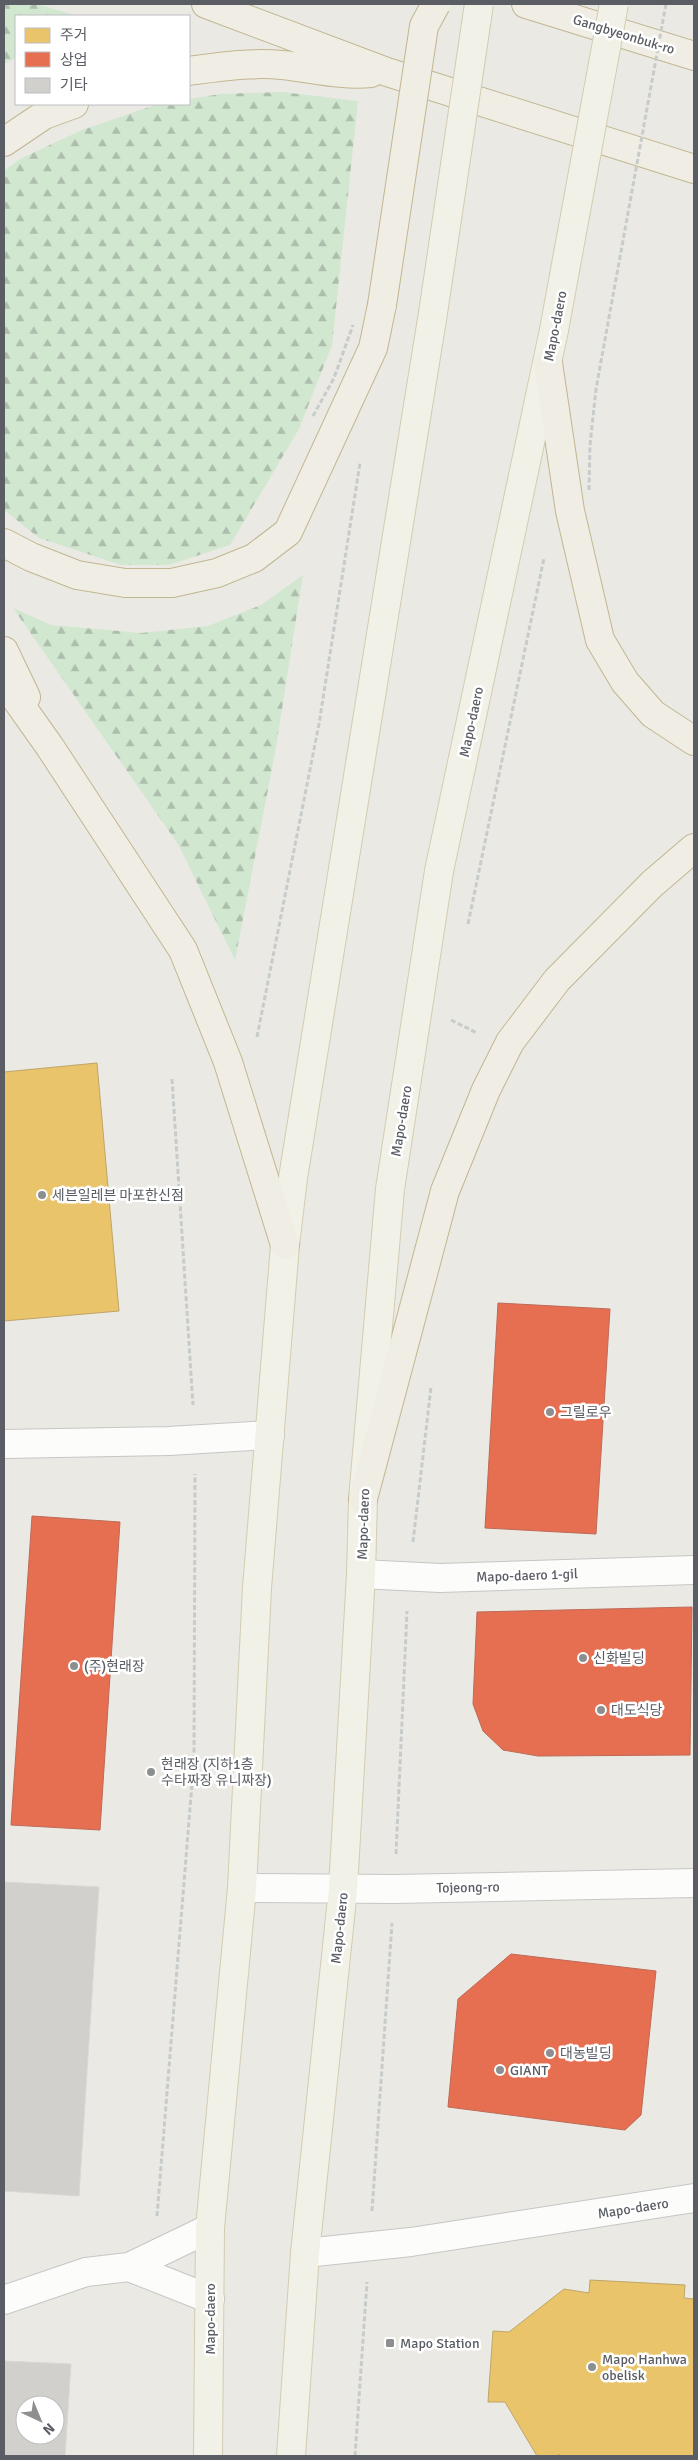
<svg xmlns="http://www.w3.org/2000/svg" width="698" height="2460" font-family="Signika,'Noto Sans KR',sans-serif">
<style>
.forest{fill:url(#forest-firs)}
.homes{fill:#e9c46a;stroke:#bea568}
.shops{fill:#e76f51;stroke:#bd6a56}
.building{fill:#d1d0cd;stroke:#dad8d3;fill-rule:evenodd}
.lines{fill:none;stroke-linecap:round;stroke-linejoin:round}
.minor-casing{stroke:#c6c6c5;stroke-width:30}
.secondary-casing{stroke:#c7c7c6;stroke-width:30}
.primary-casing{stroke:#d3ccb1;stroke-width:30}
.trunk-casing{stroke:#c2b691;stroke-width:30}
.path{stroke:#c7ccca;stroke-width:3;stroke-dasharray:5 2.5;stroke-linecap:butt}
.minor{stroke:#fcfcfb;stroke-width:28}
.secondary{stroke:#fcfcfb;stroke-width:28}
.primary{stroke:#f2f1e7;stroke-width:28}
.trunk{stroke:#f0eee4;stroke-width:28}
.primary-bridge-casing{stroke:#d3ccb1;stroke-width:30;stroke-linecap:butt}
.trunk-bridge-casing{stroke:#c2b691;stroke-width:30;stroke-linecap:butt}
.path-bridge{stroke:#c7ccca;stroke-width:3;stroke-dasharray:5 2.5;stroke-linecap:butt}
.primary-bridge{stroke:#f2f1e7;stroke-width:28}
.trunk-bridge{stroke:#f0eee4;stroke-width:28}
.poi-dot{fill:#8c8e90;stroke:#fff;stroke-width:2}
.labels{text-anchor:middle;stroke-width:5;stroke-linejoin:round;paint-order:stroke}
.street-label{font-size:14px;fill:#5a5d63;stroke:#fff}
.poi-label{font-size:14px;fill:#5a5d63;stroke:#fff;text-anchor:start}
</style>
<defs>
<pattern id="forest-firs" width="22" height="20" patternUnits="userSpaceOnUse" patternTransform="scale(1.25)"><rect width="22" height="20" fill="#d1e7d0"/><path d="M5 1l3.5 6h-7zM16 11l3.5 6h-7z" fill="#adbeac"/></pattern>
</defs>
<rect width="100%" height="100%" fill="#eae9e4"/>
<path class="forest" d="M 4,4 L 36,4 L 78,16 L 16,16 L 16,58 L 4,64 Z
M 282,92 L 358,101 L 332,345 L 299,429 L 230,545 L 169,565 L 121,565 L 39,538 L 4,510 L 4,171 L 20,159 L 82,130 L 158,104 L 189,104 L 189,99 L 221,94 Z
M 303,575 L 275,753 L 235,960 L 178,844 L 13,608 L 51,625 L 141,633 L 208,626 L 261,605 Z"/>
<path class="homes" d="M 97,1063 L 119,1311 L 4,1321 L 4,1072 Z
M 590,2280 L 685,2285 L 684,2298 L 694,2299 L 694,2456 L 559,2456 L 559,2454 L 557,2456 L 537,2456 L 505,2402 L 488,2402 L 493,2331 L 509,2332 L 564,2289 L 589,2293 Z"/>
<path class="shops" d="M 498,1303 L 610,1309 L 596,1534 L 485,1528 Z
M 32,1516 L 120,1522 L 100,1830 L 11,1825 Z
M 692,1607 L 690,1755 L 538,1756 L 503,1750 L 483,1731 L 473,1704 L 477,1612 Z
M 511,1954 L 656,1971 L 641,2115 L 625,2130 L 448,2107 L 458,1999 Z"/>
<path class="building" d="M 4,1882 L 99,1887 L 79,2196 L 4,2191 Z
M 4,2361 L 71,2364 L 65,2456 L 4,2456 ZM 25,2405 L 55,2405 L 55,2435 L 25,2435 Z"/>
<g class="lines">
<g class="minor-casing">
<path id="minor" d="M 4,1444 L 169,1441 L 270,1435
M 361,1574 L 440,1578 L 694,1570
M 305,2253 L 411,2242 L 694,2198
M 129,2267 L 210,2299
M 4,2300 L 86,2272 L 129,2267 L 210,2228"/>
</g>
<g class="secondary-casing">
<path id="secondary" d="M 242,1888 L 394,1889 L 694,1883"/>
</g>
<g class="primary-casing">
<path id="primary" d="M 208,2456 L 210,2228 L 242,1888 L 257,1588 L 285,1245 L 293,1178 L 433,313
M 291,2456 L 305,2253 L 343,1889 L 361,1574 L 363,1499 L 390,1189 L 439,871 L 554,330"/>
</g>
<g class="trunk-casing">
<path id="trunk" d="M 206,4 L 387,72 L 694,169
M 526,4 L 694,56
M 189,71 C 219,67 251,62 282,65 C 312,68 341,76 371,73
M 4,142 L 44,115 L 74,104
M 548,363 L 570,511 L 600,640 L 625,682 L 653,714 L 694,741
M 4,543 L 31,557 L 77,575 L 125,583 L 172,583 L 217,573 L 254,558 L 288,532 L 373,348 L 382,305
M 4,651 L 26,697
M 4,682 L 50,747 L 183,950 L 228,1062 L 285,1245
M 363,1499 L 445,1191 L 486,1090 L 510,1042 L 557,980 L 652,884 L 694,848"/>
</g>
<path class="path" d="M 468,924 L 544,558
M 451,1020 L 477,1033
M 257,1037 L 319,724 L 360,463
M 172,1079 L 193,1405
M 413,1542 L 431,1387
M 396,1854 L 407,1611
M 372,2211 L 392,1923
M 157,2216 L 194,1759 L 195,1474
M 355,2456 L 367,2282"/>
<use href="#minor" class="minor"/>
<use href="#secondary" class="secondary"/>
<use href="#primary" class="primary"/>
<use href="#trunk" class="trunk"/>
<g class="primary-bridge-casing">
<path id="primary-bridge" d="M 433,313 L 479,4
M 554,330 L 614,4"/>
</g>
<g class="trunk-bridge-casing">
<path id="trunk-bridge" d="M 382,305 L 424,26 L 436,4"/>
</g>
<path class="path-bridge" d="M 313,416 L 334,378 L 353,325
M 589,490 L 590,445 L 596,389 L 666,4"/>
<use href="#primary-bridge" class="primary-bridge"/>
<use href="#trunk-bridge" class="trunk-bridge"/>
</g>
<g class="poi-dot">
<circle cx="42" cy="1195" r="5"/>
<circle cx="550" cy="1412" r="5"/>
<circle cx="583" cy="1658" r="5"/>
<circle cx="74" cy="1666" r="5"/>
<circle cx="601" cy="1710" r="5"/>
<circle cx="151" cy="1772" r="5"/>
<circle cx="550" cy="2053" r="5"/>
<circle cx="500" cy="2070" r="5"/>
<rect x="385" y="2338" width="10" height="10" rx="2.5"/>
<circle cx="592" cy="2367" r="5"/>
</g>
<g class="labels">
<g class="street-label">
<text transform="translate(624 34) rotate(17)" y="5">Gangbyeonbuk-ro</text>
<text transform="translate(555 326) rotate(-79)" y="5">Mapo-daero</text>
<text transform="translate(471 722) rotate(-78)" y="5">Mapo-daero</text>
<text transform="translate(401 1121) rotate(-81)" y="5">Mapo-daero</text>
<text transform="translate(363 1524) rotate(-88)" y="5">Mapo-daero</text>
<text transform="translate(527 1575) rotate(-2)" y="5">Mapo-daero 1-gil</text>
<text transform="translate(468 1887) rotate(-1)" y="5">Tojeong-ro</text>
<text transform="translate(339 1928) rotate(-84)" y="5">Mapo-daero</text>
<text transform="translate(633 2208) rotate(-9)" y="5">Mapo-daero</text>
<text transform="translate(210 2319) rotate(-90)" y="5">Mapo-daero</text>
</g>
<g class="poi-label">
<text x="52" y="1200">세븐일레븐 마포한신점</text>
<text x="560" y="1417">그릴로우</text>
<text x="593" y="1663">신화빌딩</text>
<text x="84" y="1671">(주)현래장</text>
<text x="611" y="1715">대도식당</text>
<text x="161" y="1769">현래장 (지하1층<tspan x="161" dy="16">수타짜장 유니짜장)</tspan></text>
<text x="560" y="2058">대농빌딩</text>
<text x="510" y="2075">GIANT</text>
<text x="400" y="2348">Mapo Station</text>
<text x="602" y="2364">Mapo Hanhwa<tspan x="602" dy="16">obelisk</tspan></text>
</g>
</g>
<rect width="698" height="2460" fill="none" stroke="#5a5d63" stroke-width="10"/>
<rect x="15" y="15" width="175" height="90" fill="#ffffff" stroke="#bdbec1"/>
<rect x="25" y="28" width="25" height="15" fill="#e9c46a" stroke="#bdbec1"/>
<text x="60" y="40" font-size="15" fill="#5a5d63">주거</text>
<rect x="25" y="52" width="25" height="15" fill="#e76f51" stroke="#bdbec1"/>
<text x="60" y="65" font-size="15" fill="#5a5d63">상업</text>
<rect x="25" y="78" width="25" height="15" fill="#d1d0cd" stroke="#bdbec1"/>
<text x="60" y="90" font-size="15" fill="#5a5d63">기타</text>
<g transform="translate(40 2420) rotate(136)"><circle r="24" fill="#ffffff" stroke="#bdbec1"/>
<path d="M0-4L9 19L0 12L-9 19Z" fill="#8c8e90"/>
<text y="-8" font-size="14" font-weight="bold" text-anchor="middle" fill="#5a5d63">N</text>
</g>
</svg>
